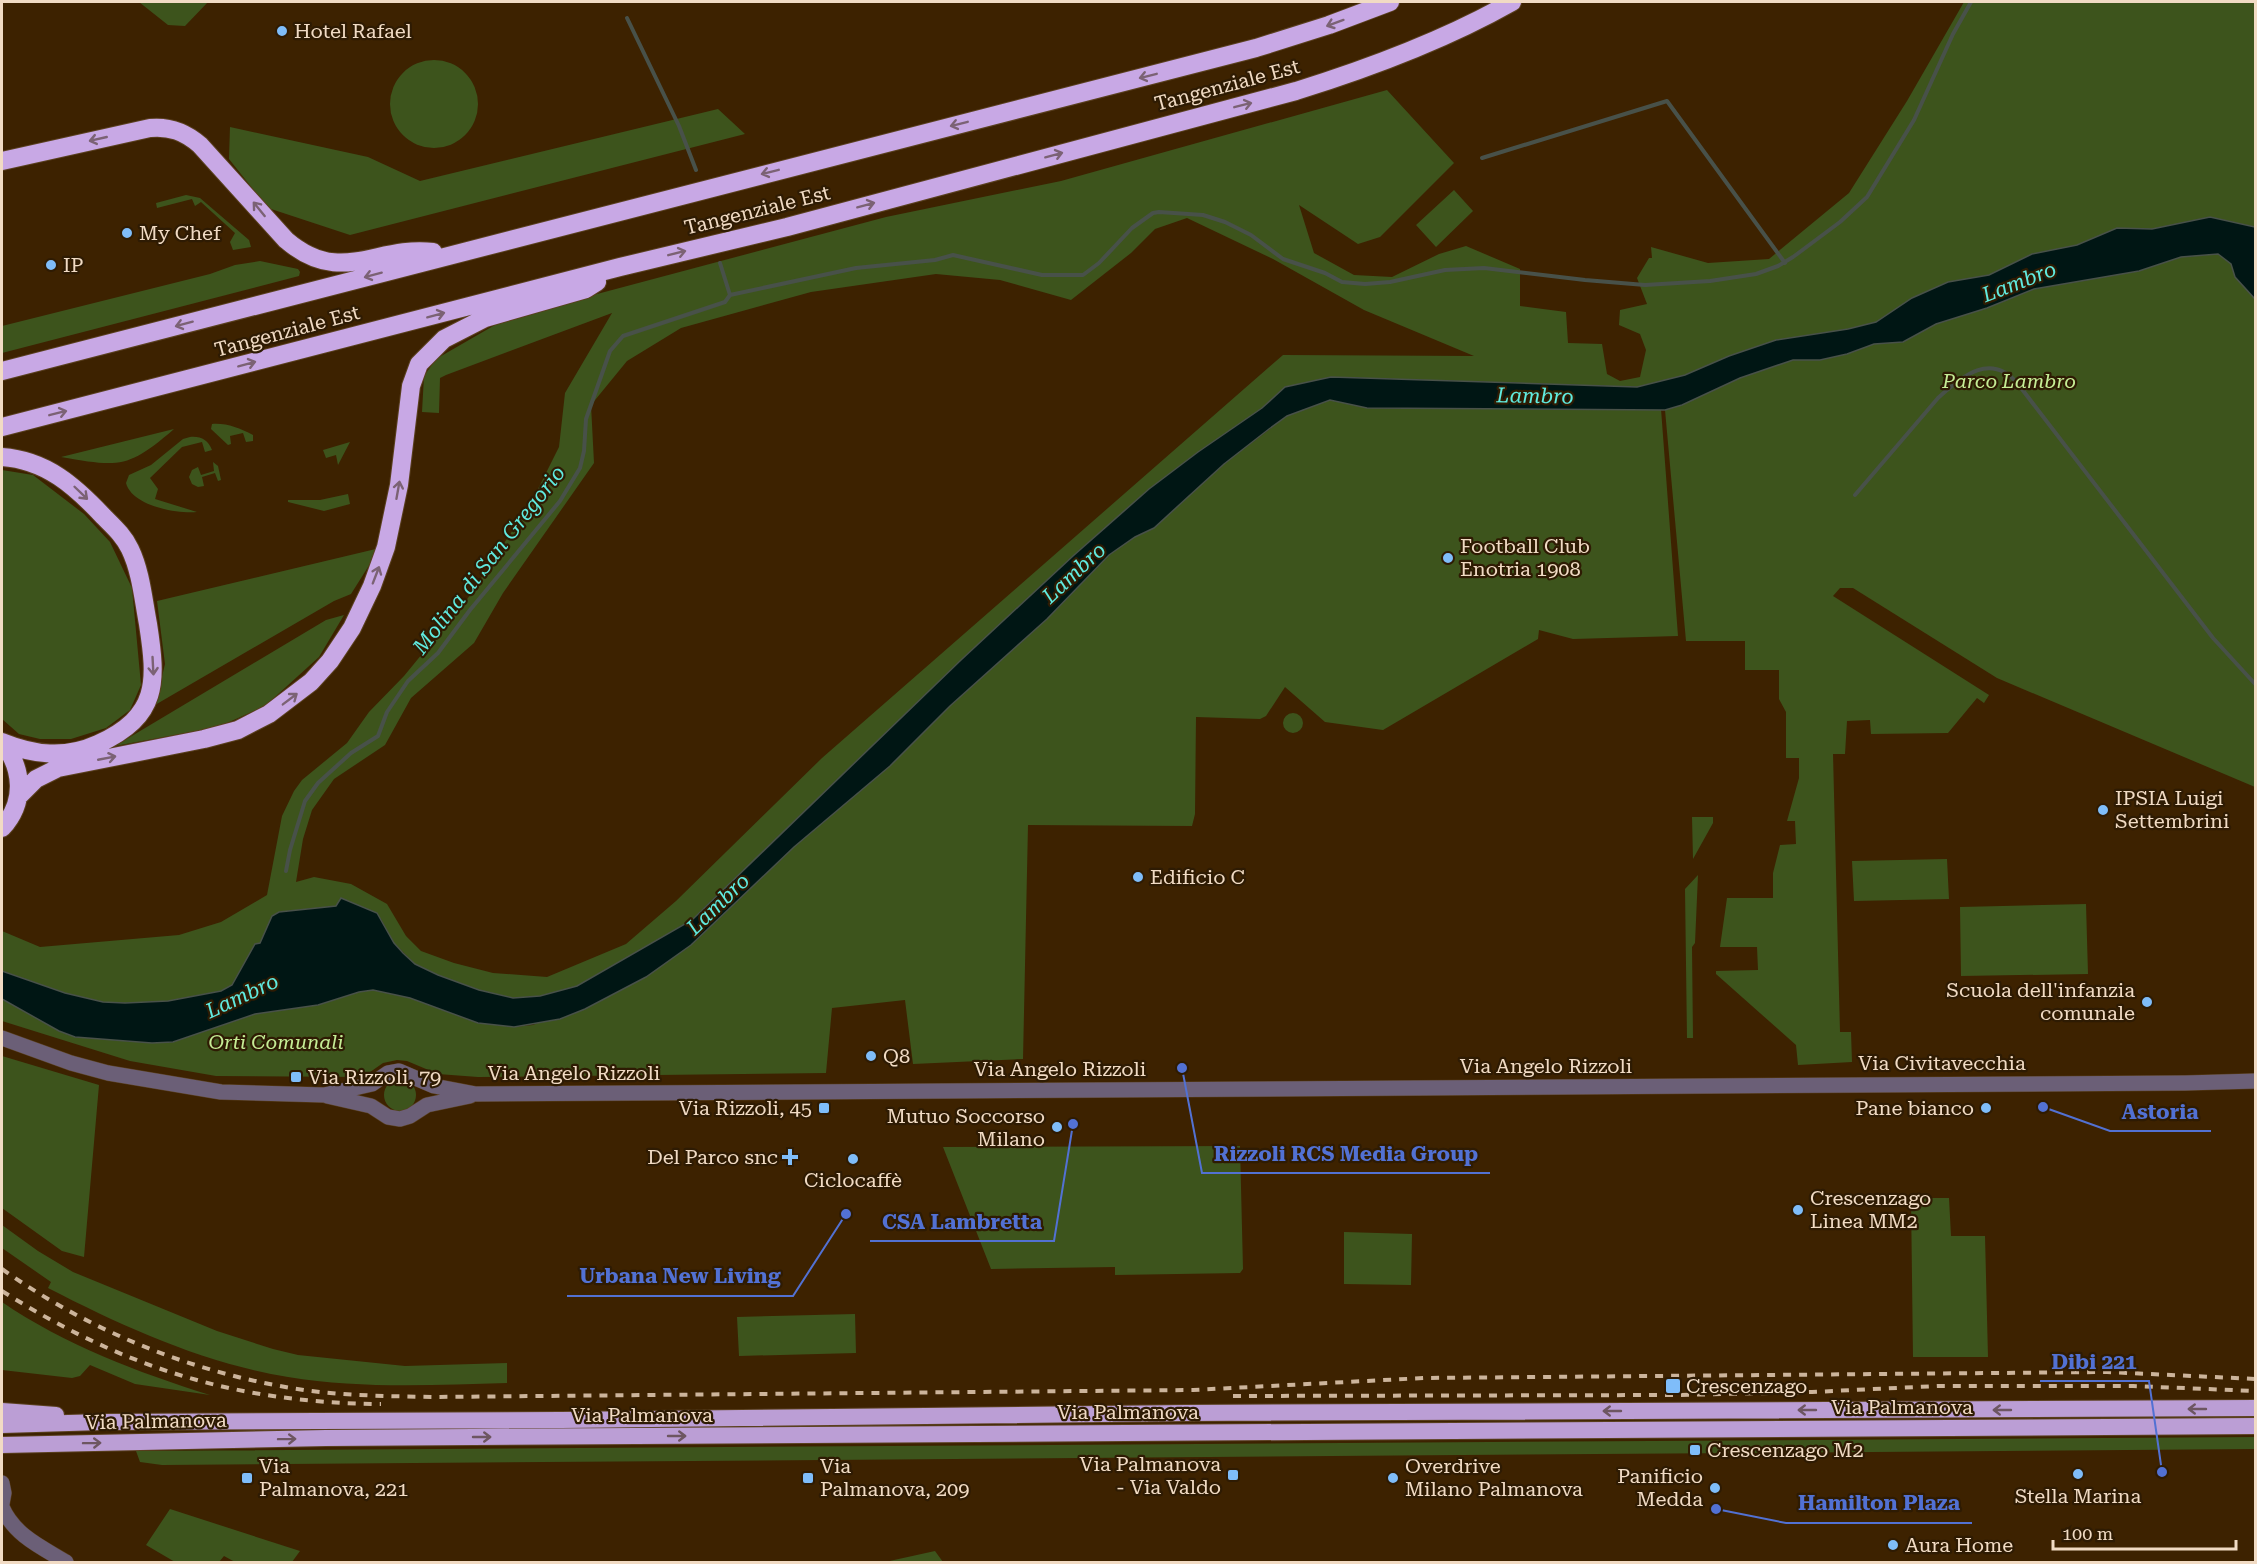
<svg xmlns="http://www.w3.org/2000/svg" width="2257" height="1564" font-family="'Roboto Serif',serif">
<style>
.green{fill:#3d541c;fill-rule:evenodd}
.water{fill:#001614;stroke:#485149;stroke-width:1.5}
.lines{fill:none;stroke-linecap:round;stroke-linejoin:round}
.stream{stroke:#485149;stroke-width:4}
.tertiary-casing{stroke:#5a401f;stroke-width:16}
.trunk-casing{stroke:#5a401f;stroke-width:18}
.motorway-casing{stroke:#5a401f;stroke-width:20}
.tertiary{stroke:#6b5f77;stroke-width:15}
.trunk{stroke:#bb9ed5;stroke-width:16}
.motorway{stroke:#c8a8e5;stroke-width:18}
.rail{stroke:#ccb49b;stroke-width:4;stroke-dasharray:8 8;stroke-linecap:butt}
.oneway{stroke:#7b6274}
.oneway2{stroke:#6d5661}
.poi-dot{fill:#7fbdf9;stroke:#2e1b03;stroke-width:2}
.labels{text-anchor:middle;stroke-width:4.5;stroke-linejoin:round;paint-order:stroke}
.poi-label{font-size:20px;fill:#f1dbc4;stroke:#2e1b03;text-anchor:start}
.street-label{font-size:20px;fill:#f1dbc4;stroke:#2e1b03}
.park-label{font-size:20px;font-style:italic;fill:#c5ed95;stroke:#2e1b03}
.water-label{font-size:21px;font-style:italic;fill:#60ebe0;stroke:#2e1b03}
.leader{fill:none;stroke:#5271d3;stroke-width:2}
.callout-dot{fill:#5271d3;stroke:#2e1b03;stroke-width:2}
.callout-label{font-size:21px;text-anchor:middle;font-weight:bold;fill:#5271d3;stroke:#2e1b03;stroke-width:4.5;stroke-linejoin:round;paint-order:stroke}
</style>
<rect width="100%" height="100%" fill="#3d2200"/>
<path class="green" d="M 139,2 L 208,2 L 185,26 L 168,25 Z
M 1964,2 L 2255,2 L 2255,787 L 1997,678 L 1853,588 L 1840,588 L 1833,596 L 1989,695 L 1984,703 L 1977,698 L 1948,733 L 1871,734 L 1870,720 L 1847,721 L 1845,754 L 1833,754 L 1840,1032 L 1851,1032 L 1852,1062 L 1798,1065 L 1796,1045 L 1716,974 L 1716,971 L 1758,970 L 1757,947 L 1720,947 L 1727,898 L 1773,898 L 1773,873 L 1780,845 L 1796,844 L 1795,821 L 1787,821 L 1799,778 L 1799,758 L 1786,758 L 1786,712 L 1779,699 L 1779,670 L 1745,670 L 1745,641 L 1686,641 L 1665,410 L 1669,409 L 1665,380 L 1637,387 L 1331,377 L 1285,387 L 1262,408 L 1198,452 L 1149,489 L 1073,556 L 961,660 L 692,920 L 577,986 L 540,996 L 513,998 L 479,990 L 438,975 L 415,964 L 394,943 L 381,919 L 336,906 L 279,912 L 272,916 L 260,943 L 255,944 L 232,985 L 221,991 L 168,1001 L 125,1003 L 103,1002 L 65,993 L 2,971 L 2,931 L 40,947 L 179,935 L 221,922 L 267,895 L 282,816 L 294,791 L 302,780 L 347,743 L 369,712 L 404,676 L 468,598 L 532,501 L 559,447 L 565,393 L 612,313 L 446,375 L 440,378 L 439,413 L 422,412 L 424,376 L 436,359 L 507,318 L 886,217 L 1061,181 L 1387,90 L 1454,163 L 1380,237 L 1358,244 L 1299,205 L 1314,253 L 1354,275 L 1392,277 L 1439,254 L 1466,246 L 1520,269 L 1520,306 L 1566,312 L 1568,343 L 1602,344 L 1607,374 L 1620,381 L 1640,377 L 1646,350 L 1640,334 L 1619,325 L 1620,310 L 1647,304 L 1637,278 L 1649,258 L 1652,258 L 1651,247 L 1708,263 L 1769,259 L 1849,193 L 1907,101 ZM 1187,218 L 1273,259 L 1364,310 L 1474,356 L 1283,355 L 822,758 L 676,901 L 626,944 L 547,977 L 493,973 L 454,963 L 421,951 L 406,936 L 387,904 L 351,884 L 314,877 L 296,882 L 303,839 L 312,810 L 334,779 L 385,745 L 411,698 L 474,643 L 503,593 L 594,463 L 591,405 L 627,361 L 681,328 L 811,292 L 936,274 L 1000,280 L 1071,300 L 1131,253 L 1155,229 Z
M390 104a44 44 0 1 1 88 0a44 44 0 1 1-88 0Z
M 718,109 L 745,134 L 350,235 L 268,208 L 229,159 L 230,127 L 368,157 L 420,181 Z
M 1454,190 L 1473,211 L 1436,247 L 1416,225 Z
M 186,195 L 200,198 L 249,240 L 251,247 L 233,250 L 230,242 L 235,233 L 201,202 L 195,206 L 192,199 L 157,208 L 156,203 Z
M 260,261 L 298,269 L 300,272 L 299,276 L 2,353 L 2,326 L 210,274 L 235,265 Z
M 1330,400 L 1367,408 L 1661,409 L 1678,636 L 1573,639 L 1539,630 L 1538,639 L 1383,730 L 1325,722 L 1285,687 L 1266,716 L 1260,719 L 1196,717 L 1195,814 L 1192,826 L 1028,825 L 1023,1059 L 913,1064 L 905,1000 L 832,1008 L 826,1073 L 478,1077 L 438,1074 L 407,1061 L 397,1060 L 383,1063 L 363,1077 L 216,1076 L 130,1061 L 2,1021 L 2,999 L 59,1031 L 75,1037 L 152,1043 L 173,1042 L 255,1014 L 318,1005 L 359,992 L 373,990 L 410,998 L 514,1027 L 533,1025 L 646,977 L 691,945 L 794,847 L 890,766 L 950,706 L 1047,619 L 1109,555 L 1135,537 L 1154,528 L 1224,464 L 1287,416 Z
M 212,424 C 227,423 239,428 253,435 L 253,441 L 246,442 L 243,433 L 230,436 L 231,444 L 228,445 L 211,429 Z
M 174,429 C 128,469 119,467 61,457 Z
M 190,437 C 201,436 208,440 212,450 L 205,452 L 202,442 L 182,447 L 150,478 L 158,489 L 155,499 L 197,512 C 177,514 132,506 126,483 L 129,475 L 151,465 L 183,439 Z
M 350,442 L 338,465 L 336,455 L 326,458 L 323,450 Z
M 213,462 L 218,466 L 221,480 L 218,481 L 215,473 L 202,477 L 204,486 L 198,487 L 192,484 L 189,477 L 192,470 L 198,467 L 201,475 L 214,471 Z
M 2,470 L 33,475 L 84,514 L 110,542 L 132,588 L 141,685 L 130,710 L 106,728 L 71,739 L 40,739 L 19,734 L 2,719 Z
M 348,494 L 350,504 L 324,511 L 288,502 L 288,500 L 320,500 Z
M 380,548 L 351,594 L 334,601 L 155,705 L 165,664 L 157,601 Z
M 344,615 L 319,657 L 265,706 L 218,727 L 115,746 L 326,620 Z
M1283 723a10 10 0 1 1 20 0a10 10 0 1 1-20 0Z
M 1692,817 L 1713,817 L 1713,823 L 1693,859 Z
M 1947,859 L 1949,899 L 1854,901 L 1852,861 Z
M 1698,875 L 1695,943 L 1692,947 L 1693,1038 L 1687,1038 L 1685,889 Z
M 2086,904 L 2088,974 L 1961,976 L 1960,907 Z
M 2,1056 L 99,1085 L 84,1257 L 62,1251 L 2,1208 Z
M384 1095a16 16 0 1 1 32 0a16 16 0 1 1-32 0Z
M 1240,1146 L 1243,1269 L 1240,1273 L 1115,1275 L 1115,1267 L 991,1269 L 943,1147 Z
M 1911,1198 L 1949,1198 L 1951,1236 L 1985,1236 L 1988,1357 L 1913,1357 Z
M 2,1225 L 38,1251 L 73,1272 L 217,1331 L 273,1349 L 298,1355 L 405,1366 L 507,1363 L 507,1383 C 434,1385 360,1389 288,1377 C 203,1363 124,1327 48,1288 L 51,1282 L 2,1248 Z
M 1344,1232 L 1412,1234 L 1411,1285 L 1344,1284 Z
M 2,1302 C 65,1345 137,1372 210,1395 L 135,1384 L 90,1365 L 80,1376 L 72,1378 L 2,1370 Z
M 855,1314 L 856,1353 L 739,1356 L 737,1317 Z
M 2255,1437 L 2255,1449 L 162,1465 L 140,1462 L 136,1451 Z
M 170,1509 L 300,1551 L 292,1562 L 235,1562 L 224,1556 L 219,1562 L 175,1562 L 146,1545 Z
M 935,1551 L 943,1562 L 885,1562 Z"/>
<path class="water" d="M 2210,217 L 2255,227 L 2255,299 L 2235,277 L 2231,264 L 2218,254 L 2181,257 L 2139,271 L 2034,289 L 1987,308 L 1936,324 L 1903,342 L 1874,344 L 1847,354 L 1820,360 L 1793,360 L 1740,378 L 1682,405 L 1665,410 L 1367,408 L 1330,400 L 1287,416 L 1269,429 L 1224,464 L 1154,528 L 1135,537 L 1109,555 L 1047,619 L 950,706 L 890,766 L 794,847 L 691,945 L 646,977 L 585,1009 L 560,1019 L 514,1027 L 478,1023 L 410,998 L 373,990 L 359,992 L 318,1005 L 255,1014 L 173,1042 L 152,1043 L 75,1037 L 59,1031 L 2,999 L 2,971 L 65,993 L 103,1002 L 125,1003 L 168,1001 L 221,991 L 232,985 L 255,944 L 260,943 L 272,916 L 279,912 L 336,906 L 341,898 L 377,913 L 394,943 L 403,953 L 415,964 L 438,975 L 479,990 L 513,998 L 540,996 L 577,986 L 692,920 L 961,660 L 1073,556 L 1149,489 L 1198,452 L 1262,408 L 1285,387 L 1331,377 L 1637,387 L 1685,375 L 1729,356 L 1776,340 L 1848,329 L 1876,322 L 1912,298 L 1948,282 L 1989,275 L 2032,254 L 2077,245 L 2117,228 L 2152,229 Z"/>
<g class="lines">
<path class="stream" d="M 627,18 L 679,126 L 696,170
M 1482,158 L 1667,101 L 1785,263
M 720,263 L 730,295
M 1855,495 L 1938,398 C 1963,375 1991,352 2018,384 L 2213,638 L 2256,685
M 286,871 L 290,850 L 305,801 L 318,783 L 351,753 L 378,736 L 387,712 L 408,681 L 438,653 L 470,610 L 560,501 L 580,468 L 584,451 L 586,419 L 610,351 L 623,336 L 725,302 L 730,295 L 856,268 L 935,260 L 953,255 L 1042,275 L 1083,275 L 1099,263 L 1132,228 L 1153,213 L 1159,212 L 1203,215 L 1225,222 L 1251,235 L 1283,259 L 1325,273 L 1342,282 L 1365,284 L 1390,282 L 1445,270 L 1484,268 L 1585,280 L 1645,285 L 1710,281 L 1756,274 L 1778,266 L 1793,257 L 1840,222 L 1867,197 L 1914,120 L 1953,34 L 1971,2"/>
<g class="tertiary-casing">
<path id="tertiary" d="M 2,1038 L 71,1063 L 108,1073 L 221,1092 L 324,1095 L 372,1084 L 388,1073 L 399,1071 L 434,1086 L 476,1094 L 2185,1083 L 2256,1081
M 327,1096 L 371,1106 L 388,1117 L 400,1119 L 410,1116 L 427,1105 L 470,1096
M 2,1483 L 4,1493 L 2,1504
M 2,1507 C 14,1535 41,1547 66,1562"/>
</g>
<g class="trunk-casing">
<path id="trunk" d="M 2,1411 L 56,1415
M 2,1425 L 102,1422 L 561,1420 L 1186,1413 L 2256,1408
M 2,1445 L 326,1438 L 2256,1426"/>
</g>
<g class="motorway-casing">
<path id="motorway" d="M 2,161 L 150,128 C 170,126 185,132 200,145 L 286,240 C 341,287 376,245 433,252
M 2,371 L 1256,48 L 1329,25 L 1390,2
M 2,427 L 620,267 L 787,227 L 1296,91 C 1370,68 1445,40 1512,2
M 2,457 C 46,460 75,486 104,517 C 114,527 124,536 130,549 C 141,572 143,598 148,624 C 157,682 159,716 98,744 C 65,759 34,755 2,742
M 2,742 C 23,768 26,802 2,828
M 18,797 L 36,779 L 58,768 L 204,739 L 238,730 L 269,714 L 311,682 L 330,661 L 352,628 L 372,586 L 386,547 L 399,485 L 411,386 L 419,364 L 444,339 L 485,318 L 586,289 L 597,282"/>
</g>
<use href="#tertiary" class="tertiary"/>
<use href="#trunk" class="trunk"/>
<use href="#motorway" class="motorway"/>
<path class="rail" d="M 2,1269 C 91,1332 195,1374 304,1390 C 346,1396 389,1396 432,1397 L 1193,1390 L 1424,1378 L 2107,1372 L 2256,1379
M 2,1291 C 124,1368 236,1403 381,1404
M 1233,1396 L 1678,1395 L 1812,1392 L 1937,1386 L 2133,1386 L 2256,1391"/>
</g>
<defs><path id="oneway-shaft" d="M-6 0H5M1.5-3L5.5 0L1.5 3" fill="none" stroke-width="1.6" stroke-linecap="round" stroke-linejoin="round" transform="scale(1.5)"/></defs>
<g class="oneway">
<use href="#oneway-shaft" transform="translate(1335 23) rotate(160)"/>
<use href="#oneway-shaft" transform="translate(1148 76) rotate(166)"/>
<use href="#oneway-shaft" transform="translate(1243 105) rotate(-14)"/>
<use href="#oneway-shaft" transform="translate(959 124) rotate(166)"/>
<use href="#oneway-shaft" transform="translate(98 139) rotate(167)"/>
<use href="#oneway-shaft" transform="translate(1054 155) rotate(-15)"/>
<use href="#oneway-shaft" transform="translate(770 172) rotate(166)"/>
<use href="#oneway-shaft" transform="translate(866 205) rotate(-15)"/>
<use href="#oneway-shaft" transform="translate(259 209) rotate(-129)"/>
<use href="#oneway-shaft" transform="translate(677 253) rotate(-14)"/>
<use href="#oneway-shaft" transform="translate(373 275) rotate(165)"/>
<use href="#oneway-shaft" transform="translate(436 315) rotate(-15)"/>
<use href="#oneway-shaft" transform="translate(184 324) rotate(165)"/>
<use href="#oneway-shaft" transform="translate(247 364) rotate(-15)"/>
<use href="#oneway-shaft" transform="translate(58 413) rotate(-14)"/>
<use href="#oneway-shaft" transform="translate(398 490) rotate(-80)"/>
<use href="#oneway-shaft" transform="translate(81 493) rotate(44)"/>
<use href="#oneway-shaft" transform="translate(376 575) rotate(-69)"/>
<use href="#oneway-shaft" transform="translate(153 666) rotate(87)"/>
<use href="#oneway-shaft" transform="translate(290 699) rotate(-37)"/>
<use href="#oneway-shaft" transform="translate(107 758) rotate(-11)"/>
</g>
<g class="oneway2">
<use href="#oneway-shaft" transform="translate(2197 1409) rotate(180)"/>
<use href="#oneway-shaft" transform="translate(1807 1410) rotate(180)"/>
<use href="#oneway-shaft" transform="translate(2002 1410) rotate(180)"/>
<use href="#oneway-shaft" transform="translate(1612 1411) rotate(180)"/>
<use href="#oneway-shaft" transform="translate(677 1436)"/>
<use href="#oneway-shaft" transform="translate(482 1437)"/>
<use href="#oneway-shaft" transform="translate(287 1439) rotate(-1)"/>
<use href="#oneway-shaft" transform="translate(92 1443) rotate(-1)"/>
</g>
<g class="poi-dot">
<circle cx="282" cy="31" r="6"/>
<circle cx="127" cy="233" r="6"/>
<circle cx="51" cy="265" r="6"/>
<circle cx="1448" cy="558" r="6"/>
<circle cx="2103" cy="810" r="6"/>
<circle cx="1138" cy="877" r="6"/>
<circle cx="2147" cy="1002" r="6"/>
<circle cx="871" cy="1056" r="6"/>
<rect x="290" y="1071" width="12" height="12" rx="3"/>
<rect x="818" y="1102" width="12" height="12" rx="3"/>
<circle cx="1986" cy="1108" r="6"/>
<circle cx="1057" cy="1127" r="6"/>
<path d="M787 1148h6v6h6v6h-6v6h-6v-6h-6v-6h6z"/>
<circle cx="853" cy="1159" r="6"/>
<circle cx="1798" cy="1210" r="6"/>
<rect x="1665" y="1378" width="16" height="16" rx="3"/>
<rect x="1689" y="1444" width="12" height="12" rx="3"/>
<circle cx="2078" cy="1474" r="6"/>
<rect x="1227" y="1469" width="12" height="12" rx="3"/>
<rect x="241" y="1472" width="12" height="12" rx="3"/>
<rect x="802" y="1472" width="12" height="12" rx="3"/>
<circle cx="1393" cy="1478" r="6"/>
<circle cx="1715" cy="1488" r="6"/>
<circle cx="1893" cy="1545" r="6"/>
</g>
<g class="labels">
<g class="poi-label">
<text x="294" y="38">Hotel Rafael</text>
<text x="139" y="240">My Chef</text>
<text x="63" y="272">IP</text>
<text x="1460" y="553">Football Club<tspan x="1460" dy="23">Enotria 1908</tspan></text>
<text x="2115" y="805">IPSIA Luigi<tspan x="2115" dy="23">Settembrini</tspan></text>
<text x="1150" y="884">Edificio C</text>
<text x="2135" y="997" text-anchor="end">Scuola dell'infanzia<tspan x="2135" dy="23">comunale</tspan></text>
<text x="883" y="1063">Q8</text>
<text x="308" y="1084">Via Rizzoli, 79</text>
<text x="812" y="1115" text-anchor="end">Via Rizzoli, 45</text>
<text x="1974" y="1115" text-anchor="end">Pane bianco</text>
<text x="1045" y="1123" text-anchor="end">Mutuo Soccorso<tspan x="1045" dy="23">Milano</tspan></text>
<text x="778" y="1164" text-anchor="end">Del Parco snc</text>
<text x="853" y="1187" text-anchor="middle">Ciclocaffè</text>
<text x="1810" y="1205">Crescenzago<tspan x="1810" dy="23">Linea MM2</tspan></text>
<text x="1686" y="1393">Crescenzago</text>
<text x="1707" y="1457">Crescenzago M2</text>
<text x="1221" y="1471" text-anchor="end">Via Palmanova<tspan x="1221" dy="23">- Via Valdo</tspan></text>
<text x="259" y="1473">Via<tspan x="259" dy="23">Palmanova, 221</tspan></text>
<text x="820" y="1473">Via<tspan x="820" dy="23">Palmanova, 209</tspan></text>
<text x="1405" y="1473">Overdrive<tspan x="1405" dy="23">Milano Palmanova</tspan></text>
<text x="1703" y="1483" text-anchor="end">Panificio<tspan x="1703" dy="23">Medda</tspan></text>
<text x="2078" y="1503" text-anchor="middle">Stella Marina</text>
<text x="1905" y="1552">Aura Home</text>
</g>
<g class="street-label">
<text transform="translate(1227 85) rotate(-15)" y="7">Tangenziale Est</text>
<text transform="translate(757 210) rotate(-14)" y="7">Tangenziale Est</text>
<text transform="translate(287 331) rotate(-15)" y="7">Tangenziale Est</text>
<text x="1942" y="1070">Via Civitavecchia</text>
<text x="1546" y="1073">Via Angelo Rizzoli</text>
<text x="1060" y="1076">Via Angelo Rizzoli</text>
<text x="574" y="1080">Via Angelo Rizzoli</text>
<text x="1902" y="1414">Via Palmanova</text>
<text x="1128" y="1419">Via Palmanova</text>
<text x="642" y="1422">Via Palmanova</text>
<text transform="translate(156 1421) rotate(-1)" y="7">Via Palmanova</text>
</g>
<g class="park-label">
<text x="2009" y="388">Parco Lambro</text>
<text x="276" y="1049">Orti Comunali</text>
</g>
<g class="water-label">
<text transform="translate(2019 282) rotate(-21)" y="7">Lambro</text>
<text transform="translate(1535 396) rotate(1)" y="7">Lambro</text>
<text transform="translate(489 560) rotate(-52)" y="7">Molina di San Gregorio</text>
<text transform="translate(1074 573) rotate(-43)" y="7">Lambro</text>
<text transform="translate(718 904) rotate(-44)" y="7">Lambro</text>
<text transform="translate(242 996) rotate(-25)" y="7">Lambro</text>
</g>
</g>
<path class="leader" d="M2043 1107L2110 1131H2211M1182 1068L1202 1173H1490M1073 1124L1054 1241H870M846 1214L793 1296H567M2162 1472L2149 1381H2040M1716 1509L1786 1523H1972"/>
<g class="callout-dot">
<circle cx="2043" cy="1107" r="6"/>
<circle cx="1182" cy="1068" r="6"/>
<circle cx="1073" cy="1124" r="6"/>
<circle cx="846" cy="1214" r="6"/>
<circle cx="2162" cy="1472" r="6"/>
<circle cx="1716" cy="1509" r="6"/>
</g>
<g class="callout-label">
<text x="2160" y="1119">Astoria</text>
<text x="1346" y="1161">Rizzoli RCS Media Group</text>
<text x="962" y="1229">CSA Lambretta</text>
<text x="680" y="1283">Urbana New Living</text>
<text x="2094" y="1369">Dibi 221</text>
<text x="1879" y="1510">Hamilton Plaza</text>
</g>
<rect width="2257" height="1564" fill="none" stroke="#f1dbc4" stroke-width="6"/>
<path d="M2053 1540v9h183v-9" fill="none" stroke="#f1dbc4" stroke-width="3"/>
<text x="2062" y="1540" font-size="18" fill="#f1dbc4" stroke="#2e1b03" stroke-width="4.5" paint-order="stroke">100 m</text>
</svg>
